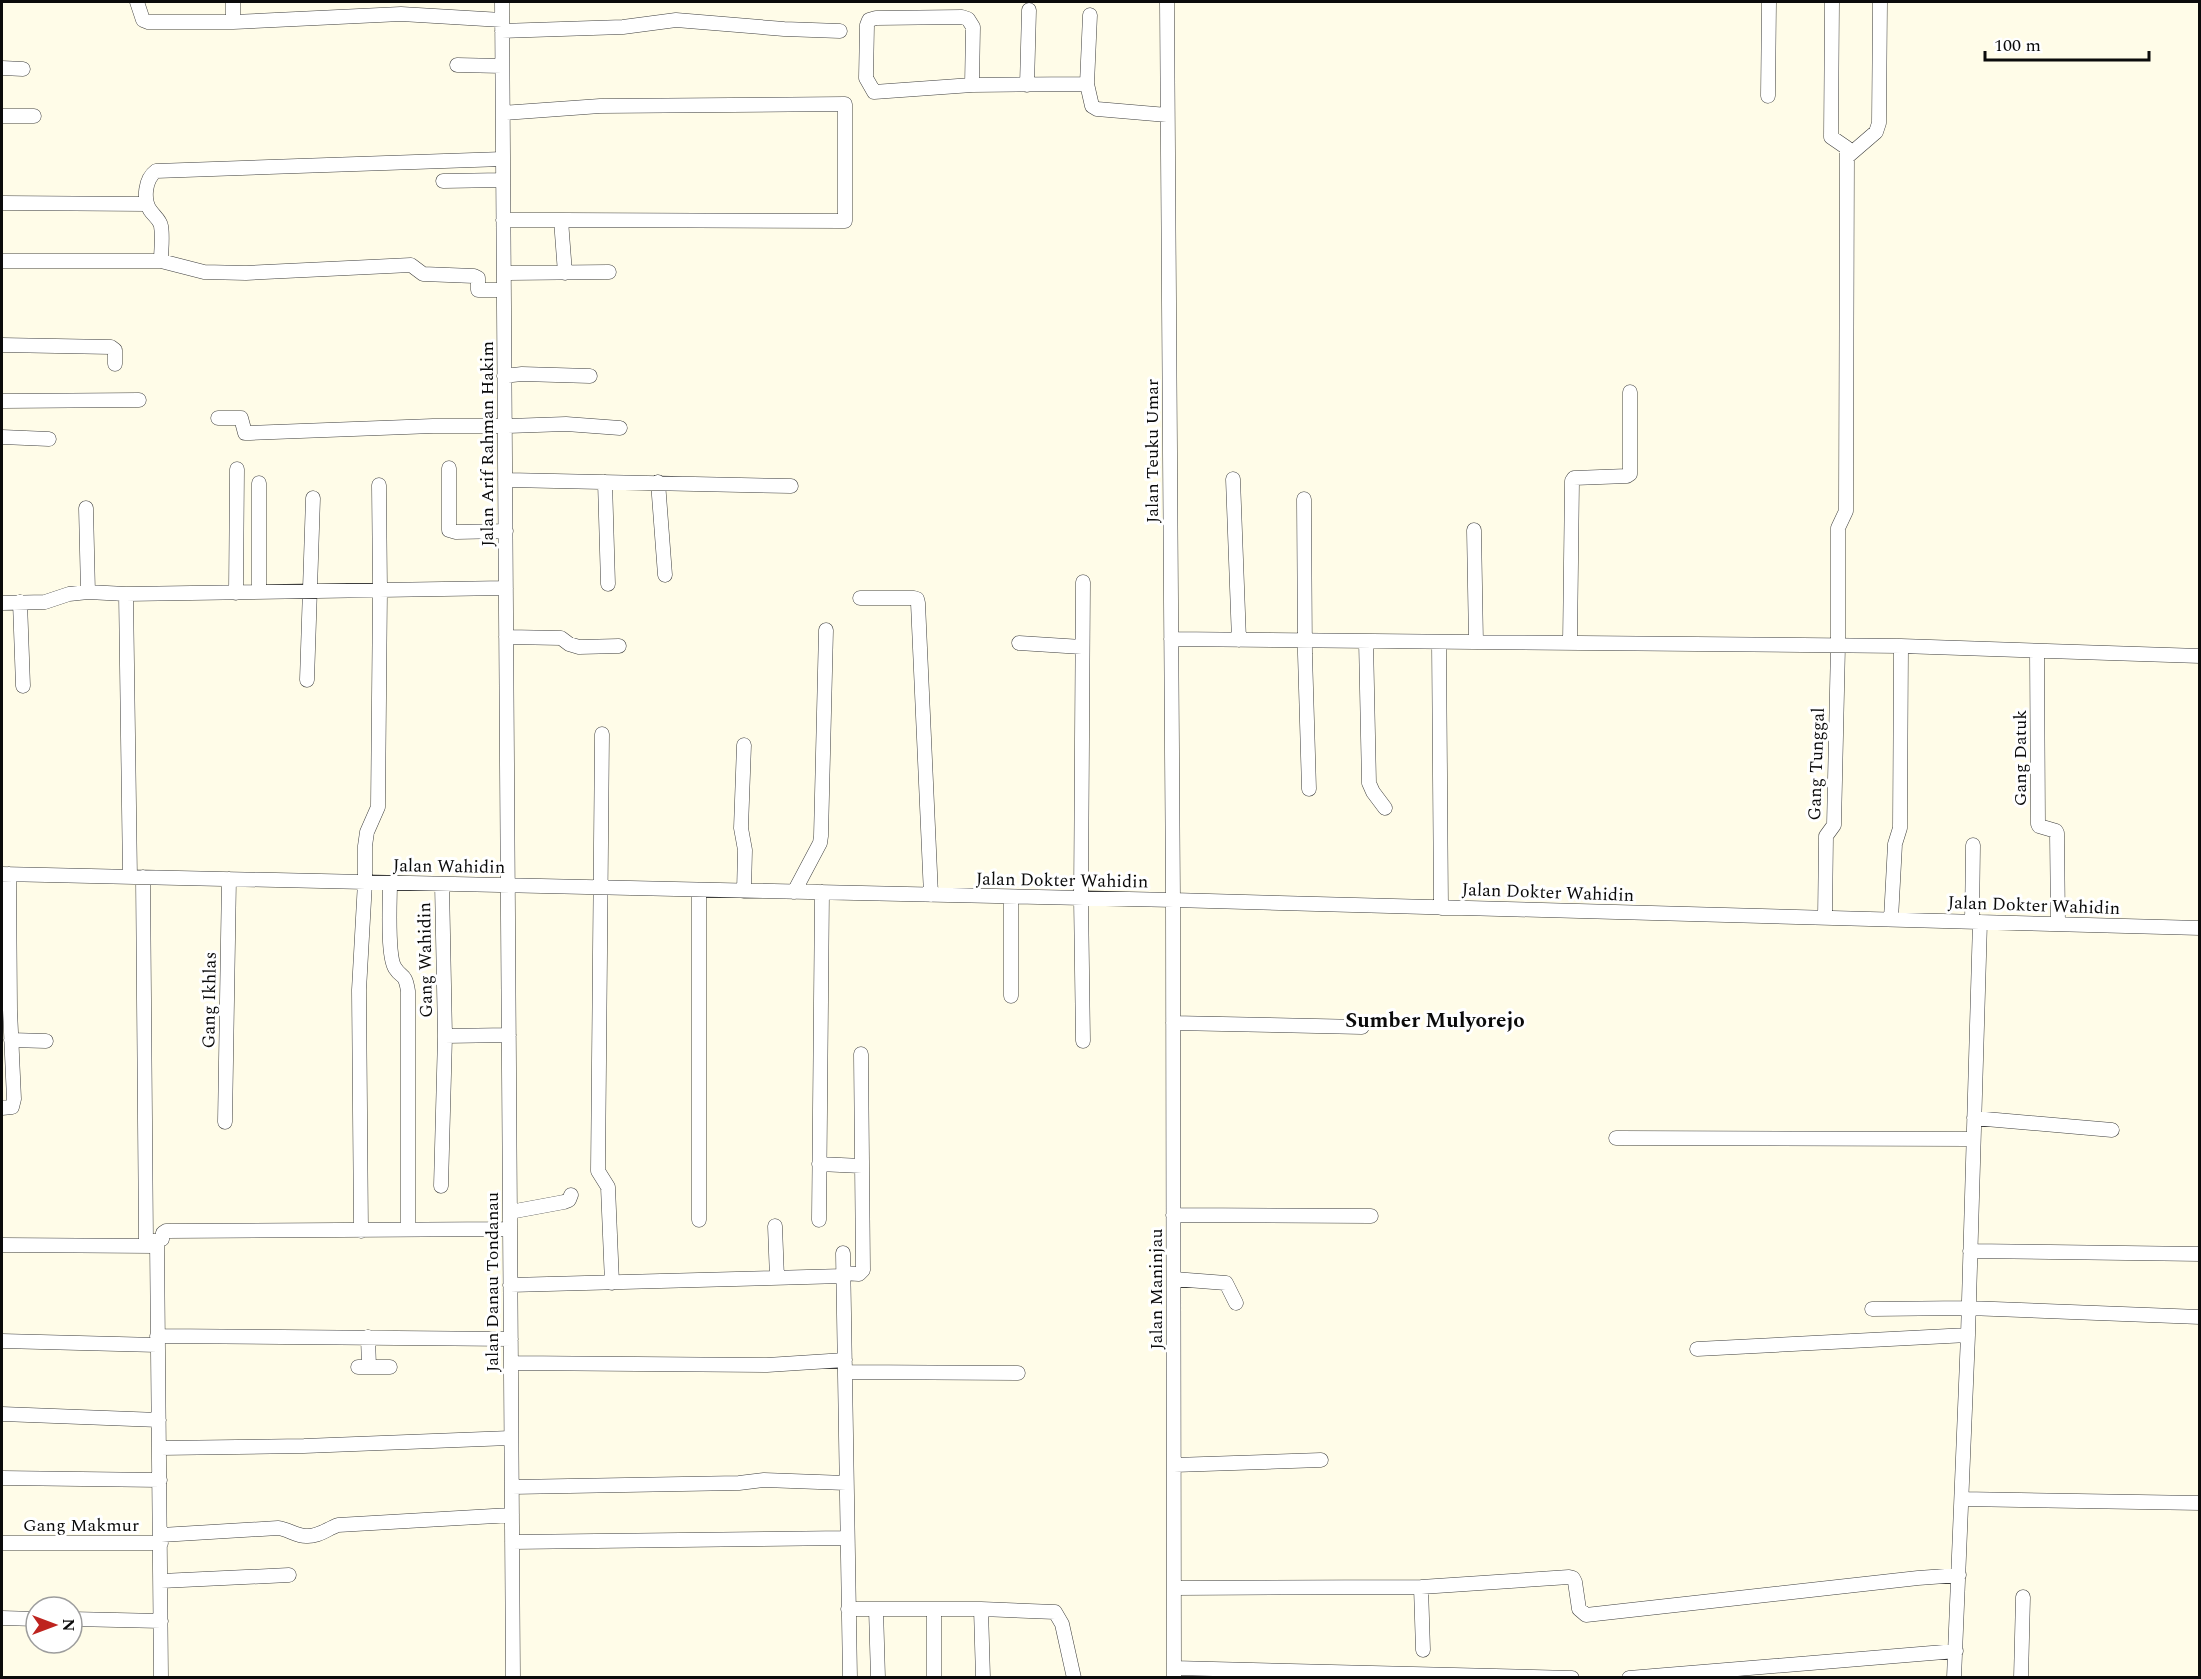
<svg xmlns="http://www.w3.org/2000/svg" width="2201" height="1679" font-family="Spectral,serif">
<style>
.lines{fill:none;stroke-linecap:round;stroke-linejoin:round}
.minor-casing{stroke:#3e3e3e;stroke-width:15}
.minor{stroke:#fff;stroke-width:14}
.labels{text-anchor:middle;stroke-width:6;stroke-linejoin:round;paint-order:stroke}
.street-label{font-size:18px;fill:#0b0b0b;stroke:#fff}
.quarter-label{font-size:21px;font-weight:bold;fill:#0b0b0b;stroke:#fff}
</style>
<rect width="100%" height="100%" fill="#fffce8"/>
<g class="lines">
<g class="minor-casing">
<path id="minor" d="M 137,2 L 143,20 L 148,22 L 233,22 L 401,14 L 502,20
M 502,2 L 513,1678
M 1167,2 L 1173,900 L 1174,1678
M 233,22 L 233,2
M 502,31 L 623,27 L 676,20 L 784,29 L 840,31
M 457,65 L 502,66
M 2,68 L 23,69
M 1087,84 L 1090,15
M 972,85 L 973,27 L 968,19 L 962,17 L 876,18 L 869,20 L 867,25 L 866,78 L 874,92 L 972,85 L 1087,84 L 1092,106 L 1097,109 L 1167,115
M 1027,85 L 1029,10
M 1768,96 L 1769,2
M 503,113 L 600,106 L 845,104 L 845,221 L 561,220
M 2,116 L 34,116
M 1847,157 L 1876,132 L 1879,123 L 1880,2
M 443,181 L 503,180
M 2,203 L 147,204
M 503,220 L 561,220 L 565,273
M 2,261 L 161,261 L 204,272 L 246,273 L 411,265 L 423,274 L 474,276 L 478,278 L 478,290 L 504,290
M 161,261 C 161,250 163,237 161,226 C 160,220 154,216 150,210 C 143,199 145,179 156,171 L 503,159
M 504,273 L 609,272
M 2,345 L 111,347 L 115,350 L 115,364
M 504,376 L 522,374 L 590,376
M 2,401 L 139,400
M 218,418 L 241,418 L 245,433 L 250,433 L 433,426 L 505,426 L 566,424 L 620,428
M 2,437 L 49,439
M 449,468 L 449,530 L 456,532 L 506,531
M 1233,479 L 1239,640
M 505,480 L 791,486
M 605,482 L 608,584
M 658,482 L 665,575
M 259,483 L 259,591
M 1304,499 L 1305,654 L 1309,789
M 86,508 L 88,592
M 1474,530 L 1476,642
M 1083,582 L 1081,898 L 1083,1041
M 236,593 L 237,469
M 126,594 L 130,877
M 860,598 L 914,598 L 917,599 L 918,603 L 931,895
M 20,602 L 23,686
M 2,603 L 45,602 L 69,594 L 88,592 L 126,594 L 506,588
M 506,637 L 561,638 L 569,644 L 579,647 L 619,646
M 1171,639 L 1901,646 L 2200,656
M 1366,641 L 1369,783 L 1373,792 L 1385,808
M 1439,642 L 1441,908
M 1019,643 L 1082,647
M 1570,643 L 1572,481 L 1574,478 L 1627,476 L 1630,474 L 1630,392
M 2037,651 L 2038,824 L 2039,826 L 2056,831 L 2057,833 L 2058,924
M 307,680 L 313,498
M 602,734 L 598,1171 L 608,1187 L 612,1283
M 744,745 L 741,828 L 745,850 L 744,891
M 2,874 L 1173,900 L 2200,928
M 143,877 L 146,1241 L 157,1241 L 161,1678
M 390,883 C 390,899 387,956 395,968 C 402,979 405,972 408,991 L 408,1230
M 699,890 L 699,1220
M 794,892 L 820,843 L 821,836 L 826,630
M 1011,897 L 1011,996
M 1825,918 L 1826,836 L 1834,825 L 1838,646 L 1838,528 L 1846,511 L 1847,148 L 1831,137 L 1832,2
M 1891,919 L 1895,844 L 1900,828 L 1901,646
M 1972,922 L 1973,845
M 1173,1023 L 1362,1027
M 445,1036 L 509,1035
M 11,1040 L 46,1041
M 2,1108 L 12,1107 L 14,1099 L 10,1010 L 9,874
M 1974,1118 L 2112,1130
M 225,1122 L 229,879
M 1616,1138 L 1973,1139
M 819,1164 L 862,1166
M 441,1186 L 445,1036 L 442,884
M 510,1212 L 564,1202 L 569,1200 L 571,1195
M 1173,1215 L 1371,1216
M 819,1220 L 822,892
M 775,1226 L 777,1278
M 361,1231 L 359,990 L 365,882 L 365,846 L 367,832 L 378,807 L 380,590 L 379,485
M 157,1241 L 162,1239 L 163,1233 L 166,1231 L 510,1229
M 2,1245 L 155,1246
M 1970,1251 L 2200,1254
M 843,1253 L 850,1678
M 843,1273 L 859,1274 L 863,1270 L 861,1054
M 1174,1279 L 1226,1283 L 1236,1303
M 510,1285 L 843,1276
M 1872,1309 L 1968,1308 L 2200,1317
M 157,1336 L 511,1339
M 368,1337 L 369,1367
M 2,1341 L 157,1345
M 1697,1349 L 1968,1335
M 511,1363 L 767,1365 L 845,1360
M 358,1367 L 390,1367
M 845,1372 L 1018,1373
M 2,1414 L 159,1420
M 160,1448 L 304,1446 L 511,1438
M 1174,1465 L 1321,1460
M 2,1478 L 160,1480
M 512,1487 L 739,1483 L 764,1480 L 846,1483
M 1962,1499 L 2200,1503
M 161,1535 L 278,1528 C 288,1529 296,1536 306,1536 C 318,1537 327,1529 338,1525 L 512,1515
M 512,1542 L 847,1538
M 2,1543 L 161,1543
M 161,1581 L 289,1575
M 1421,1587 L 1423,1650
M 1174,1588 L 1421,1587 L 1569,1577 L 1573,1578 L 1575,1582 L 1579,1609 L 1586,1615 L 1918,1578 L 1959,1575
M 848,1609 L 981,1609 L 1055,1612 L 1062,1624 L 1074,1678
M 876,1609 L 878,1678
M 981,1609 L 983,1678
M 2,1618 L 36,1619
M 72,1619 L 161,1621
M 1174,1668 L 1572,1678
M 934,1678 L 934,1609
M 1629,1678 L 1956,1651
M 1954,1678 L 1968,1335 L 1980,922
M 2021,1678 L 2023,1597"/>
</g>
<use href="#minor" class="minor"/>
</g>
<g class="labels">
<g class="street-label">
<text transform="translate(487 444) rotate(-90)" y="6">Jalan Arif Rahman Hakim</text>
<text transform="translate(1152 451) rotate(-90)" y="6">Jalan Teuku Umar</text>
<text transform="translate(2020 758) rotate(-90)" y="6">Gang Datuk</text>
<text transform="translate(1816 764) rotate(-88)" y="6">Gang Tunggal</text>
<text transform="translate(449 866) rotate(1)" y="6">Jalan Wahidin</text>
<text transform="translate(1062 880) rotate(1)" y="6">Jalan Dokter Wahidin</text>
<text transform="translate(1548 892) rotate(2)" y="6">Jalan Dokter Wahidin</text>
<text transform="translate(2034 905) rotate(2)" y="6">Jalan Dokter Wahidin</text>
<text transform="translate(425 960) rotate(-91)" y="6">Gang Wahidin</text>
<text transform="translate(209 1000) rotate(-89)" y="6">Gang Ikhlas</text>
<text transform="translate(492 1282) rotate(-90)" y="6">Jalan Danau Tondanau</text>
<text transform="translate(1156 1289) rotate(-90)" y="6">Jalan Maninjau</text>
<text x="81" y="1531">Gang Makmur</text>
</g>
<g class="quarter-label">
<text x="1435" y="1027">Sumber Mulyorejo</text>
</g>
</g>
<rect width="2201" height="1679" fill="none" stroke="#0b0b0b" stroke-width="6"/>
<g transform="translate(54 1625) rotate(90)"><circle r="28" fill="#ffffff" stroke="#9d9d9d" stroke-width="1.5"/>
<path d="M0-4.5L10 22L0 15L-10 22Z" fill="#be241f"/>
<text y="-9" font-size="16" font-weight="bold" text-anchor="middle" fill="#0b0b0b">N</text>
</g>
<path d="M1985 51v9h164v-9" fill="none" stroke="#0b0b0b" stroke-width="3"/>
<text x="1994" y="51" font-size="18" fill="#0b0b0b" stroke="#ffffff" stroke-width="4.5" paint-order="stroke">100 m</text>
</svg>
